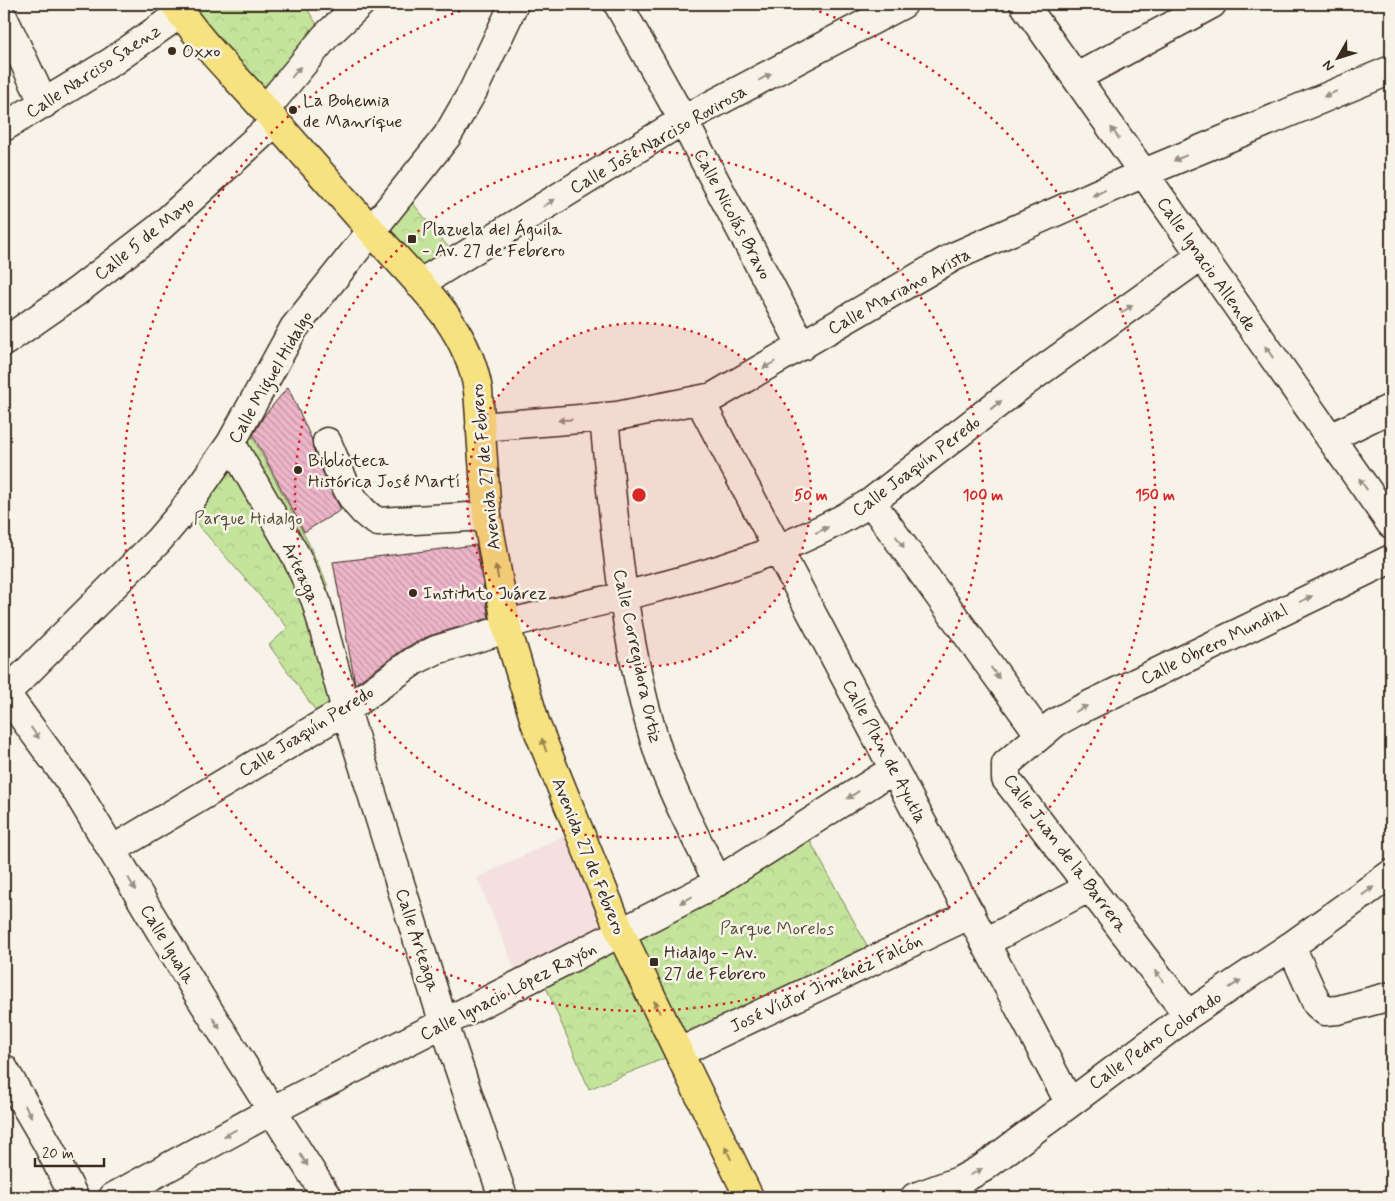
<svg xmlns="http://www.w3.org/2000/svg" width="1395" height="1201" font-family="Mynerve,sans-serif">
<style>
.built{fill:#f4e1df}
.forest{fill:url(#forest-crowns);stroke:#80875d}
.building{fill:url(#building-back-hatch);stroke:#3b2a1e}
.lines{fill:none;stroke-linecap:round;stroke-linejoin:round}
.minor-casing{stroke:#3b2a1e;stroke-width:31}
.major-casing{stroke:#3b2a1e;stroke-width:31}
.minor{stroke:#f7f3e8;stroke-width:28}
.major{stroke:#f7e281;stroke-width:28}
.oneway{fill:#998e83}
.oneway2{fill:#998650}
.ring{fill:none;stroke:#d62828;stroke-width:2.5;stroke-dasharray:2.5 5}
.poi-dot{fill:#3b2a1e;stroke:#f7f3e8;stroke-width:2}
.labels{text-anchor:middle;stroke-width:5;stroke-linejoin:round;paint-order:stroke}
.poi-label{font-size:18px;fill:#3b2a1e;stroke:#f7f3e8;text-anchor:start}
.street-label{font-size:18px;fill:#3b2a1e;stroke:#f7f3e8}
.park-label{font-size:18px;fill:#564f37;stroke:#f7f3e8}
.centre{fill:#d62828;stroke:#f7f3e8;stroke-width:2.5}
.ring-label{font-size:15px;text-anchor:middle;font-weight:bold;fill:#d62828;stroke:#f7f3e8;stroke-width:5;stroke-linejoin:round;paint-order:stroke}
</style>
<defs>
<pattern id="forest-crowns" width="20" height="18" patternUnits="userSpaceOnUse" patternTransform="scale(1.25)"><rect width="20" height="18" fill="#c4e49c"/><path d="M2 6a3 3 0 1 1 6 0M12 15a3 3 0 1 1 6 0" fill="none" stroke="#a9c486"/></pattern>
<pattern id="building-back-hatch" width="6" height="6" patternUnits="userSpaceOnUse" patternTransform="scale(1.25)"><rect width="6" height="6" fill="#eeb6ca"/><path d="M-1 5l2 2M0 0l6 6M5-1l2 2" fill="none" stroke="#c294a3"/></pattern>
</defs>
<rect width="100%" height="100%" fill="#f7f3e8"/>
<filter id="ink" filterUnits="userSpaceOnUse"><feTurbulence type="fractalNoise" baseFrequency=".02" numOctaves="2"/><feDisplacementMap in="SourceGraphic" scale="10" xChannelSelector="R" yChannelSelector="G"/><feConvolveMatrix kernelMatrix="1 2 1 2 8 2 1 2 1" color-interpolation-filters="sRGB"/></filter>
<g filter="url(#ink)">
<path class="built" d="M 567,834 L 605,930 L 516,972 L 477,878 Z"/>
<path class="forest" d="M 175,4 L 304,4 L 325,37 L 265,110 Z
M 403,191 L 458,259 L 419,284 L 371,230 Z
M 248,429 L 308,542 L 327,584 L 339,693 L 318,714 L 269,645 L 288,628 L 192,518 Z
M 803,828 L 875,960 L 680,1052 L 589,1089 L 541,975 Z"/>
<path class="building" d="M 288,387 L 312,440 L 313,448 L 327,482 L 341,510 L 304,532 L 253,435 L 264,416 Z
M 476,545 L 489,618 L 429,636 L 405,648 L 355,684 L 333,562 Z"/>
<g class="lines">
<g class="minor-casing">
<path id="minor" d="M 618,4 L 683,120 L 802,346
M 1024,4 L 1391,524
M 4,19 L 44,104
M 1077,77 L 1212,4
M 265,110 L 325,37 L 360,4
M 4,127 L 113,61 L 181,13
M 419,284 L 683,120 L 903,4
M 4,342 L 76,292 L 159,228 L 275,122
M 700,401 L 1069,1102
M 604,418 C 615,529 623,644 658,751 C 673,796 697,839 718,882
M 480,427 L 617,416 L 713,397 L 953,257 L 1144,173 L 1391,70
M 1330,438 L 1391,408
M 327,442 C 340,471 349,507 378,522 L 487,516
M 231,443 L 296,556 L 316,601 L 346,710 L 378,813 L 444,1024 L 503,1197
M 871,502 L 1040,735
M 506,624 C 630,593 762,571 871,502 L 1024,383 L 1201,256
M 6,694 L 76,790 L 200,997 L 327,1197
M 4,695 L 158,541 L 181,514 L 231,443 L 294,328 L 447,136 L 473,91 L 514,4
M 112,850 L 346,710 L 414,661 L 436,650 L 507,629
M 986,942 L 1090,887
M 1291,946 L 1317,1004 L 1325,1011 L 1338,1010 L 1391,996
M 1188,1015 L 1006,779 L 1006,764 L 1055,723 L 1075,712 L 1391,559
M 680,1052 L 971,914
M 4,1069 L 47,1143 L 74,1197
M 113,1197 L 273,1110 L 704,890 L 894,769
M 915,1197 L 959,1181 L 983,1168 L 1188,1015 L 1291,946 L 1391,874"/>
</g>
<g class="major-casing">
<path id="major" d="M 175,4 C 198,40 230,71 258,102 C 298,147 338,193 378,238 C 419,284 468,327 478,390 L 487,516 L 507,629 L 536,725 L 621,934 L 749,1197"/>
</g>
<use href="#minor" class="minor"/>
<use href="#major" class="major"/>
</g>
<defs><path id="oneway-solid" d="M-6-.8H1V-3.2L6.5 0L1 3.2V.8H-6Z" transform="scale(1.25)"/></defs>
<g class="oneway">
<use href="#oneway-solid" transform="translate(296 72) rotate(-51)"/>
<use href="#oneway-solid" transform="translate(765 77) rotate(-28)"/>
<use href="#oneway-solid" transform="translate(1330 94) rotate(157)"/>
<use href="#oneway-solid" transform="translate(1115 133) rotate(-125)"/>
<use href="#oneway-solid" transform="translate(1180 158) rotate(157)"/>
<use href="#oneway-solid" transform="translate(1099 193) rotate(156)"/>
<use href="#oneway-solid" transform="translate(549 203) rotate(-32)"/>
<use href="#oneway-solid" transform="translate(1127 309) rotate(-36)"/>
<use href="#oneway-solid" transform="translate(1269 352) rotate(-125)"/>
<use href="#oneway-solid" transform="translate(769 365) rotate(150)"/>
<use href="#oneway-solid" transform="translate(996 405) rotate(-38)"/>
<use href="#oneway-solid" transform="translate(565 420) rotate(176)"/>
<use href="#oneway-solid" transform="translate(1363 484) rotate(-125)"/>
<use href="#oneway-solid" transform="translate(822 530) rotate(-25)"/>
<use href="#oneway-solid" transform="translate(900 542) rotate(54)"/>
<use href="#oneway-solid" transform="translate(1306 599) rotate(-25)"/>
<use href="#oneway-solid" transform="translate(995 673) rotate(54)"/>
<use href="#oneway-solid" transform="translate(1081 709) rotate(-27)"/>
<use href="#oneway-solid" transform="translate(35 733) rotate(54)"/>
<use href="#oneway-solid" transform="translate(853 795) rotate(147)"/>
<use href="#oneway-solid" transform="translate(132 884) rotate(60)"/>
<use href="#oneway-solid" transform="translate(1368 891) rotate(-36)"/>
<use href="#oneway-solid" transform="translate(686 900) rotate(152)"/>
<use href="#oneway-solid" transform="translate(1159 976) rotate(-128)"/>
<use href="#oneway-solid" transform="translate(1235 984) rotate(-34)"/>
<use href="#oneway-solid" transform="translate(216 1023) rotate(57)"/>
<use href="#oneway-solid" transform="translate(28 1111) rotate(60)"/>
<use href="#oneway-solid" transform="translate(230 1133) rotate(151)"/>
<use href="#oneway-solid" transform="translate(304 1160) rotate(58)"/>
<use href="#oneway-solid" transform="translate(976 1172) rotate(-30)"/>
</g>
<g class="oneway2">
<use href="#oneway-solid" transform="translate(497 572) rotate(-100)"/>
<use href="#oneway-solid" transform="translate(544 745) rotate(-110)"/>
<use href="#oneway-solid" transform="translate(657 1007) rotate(-116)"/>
<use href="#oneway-solid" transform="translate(728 1153) rotate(-115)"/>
</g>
</g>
<circle cx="639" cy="495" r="172" fill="#d62828" fill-opacity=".12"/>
<g class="ring">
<circle cx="639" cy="495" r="172"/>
<circle cx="639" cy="495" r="344"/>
<path d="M798 4A516 516 0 1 1 480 4"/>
</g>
<g class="poi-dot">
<circle cx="172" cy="51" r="5"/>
<circle cx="293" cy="110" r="5"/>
<rect x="407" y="234" width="10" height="10" rx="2.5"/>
<circle cx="298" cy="470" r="5"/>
<circle cx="413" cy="593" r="5"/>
<rect x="649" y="957" width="10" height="10" rx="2.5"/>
</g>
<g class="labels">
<g class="poi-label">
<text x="182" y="57">Oxxo</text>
<text x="303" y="106">La Bohemia<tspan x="303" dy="21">de Manrique</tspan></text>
<text x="422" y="235">Plazuela del Águila<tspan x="422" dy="21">- Av. 27 de Febrero</tspan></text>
<text x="308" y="466">Biblioteca<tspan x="308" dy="21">Histórica José Martí</tspan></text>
<text x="423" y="599">Instituto Juárez</text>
<text x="664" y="958">Hidalgo - Av.<tspan x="664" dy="21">27 de Febrero</tspan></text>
</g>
<g class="street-label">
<text transform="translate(93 71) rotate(-33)" y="6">Calle Narciso Saenz</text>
<text transform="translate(658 139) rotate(-30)" y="6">Calle José Narciso Rovirosa</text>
<text transform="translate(733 214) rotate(62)" y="6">Calle Nicolás Bravo</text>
<text transform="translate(144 238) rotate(-39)" y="6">Calle 5 de Mayo</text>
<text transform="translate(1207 264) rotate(55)" y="6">Calle Ignacio Allende</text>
<text transform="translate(899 291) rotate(-29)" y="6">Calle Mariano Arista</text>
<text transform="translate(270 377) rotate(-60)" y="6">Calle Miguel Hidalgo</text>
<text transform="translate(916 466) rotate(-37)" y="6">Calle Joaquín Peredo</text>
<text transform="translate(485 467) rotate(-96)" y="6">Avenida 27 de Febrero</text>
<text transform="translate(301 572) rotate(65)" y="6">Arteaga</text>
<text transform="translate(1214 644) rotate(-26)" y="6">Calle Obrero Mundial</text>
<text transform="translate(638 656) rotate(78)" y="6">Calle Corregidora Ortiz</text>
<text transform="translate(306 731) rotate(-32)" y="6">Calle Joaquín Peredo</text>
<text transform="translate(885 751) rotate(62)" y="6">Calle Plan de Ayutla</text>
<text transform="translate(1066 853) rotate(53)" y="6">Calle Juan de la Barrera</text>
<text transform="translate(589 856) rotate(68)" y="6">Avenida 27 de Febrero</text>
<text transform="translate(418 940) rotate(72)" y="6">Calle Arteaga</text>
<text transform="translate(168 944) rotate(59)" y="6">Calle Iguala</text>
<text transform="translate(826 983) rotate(-25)" y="6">José Víctor Jiménez Falcón</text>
<text transform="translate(508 991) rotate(-27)" y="6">Calle Ignacio López Rayón</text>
<text transform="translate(1155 1040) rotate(-35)" y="6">Calle Pedro Colorado</text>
</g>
<g class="park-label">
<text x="248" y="524">Parque Hidalgo</text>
<text x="777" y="934">Parque Morelos</text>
</g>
</g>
<circle cx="639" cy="495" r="8" class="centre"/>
<g class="ring-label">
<text x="811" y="500">50 m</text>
<text x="983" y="500">100 m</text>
<text x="1155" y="500">150 m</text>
</g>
<rect width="1395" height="1201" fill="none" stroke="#f7f3e8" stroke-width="20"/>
<rect x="10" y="10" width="1375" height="1181" fill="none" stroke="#3b2a1e" stroke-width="2" filter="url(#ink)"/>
<g transform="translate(1338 58) rotate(231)" stroke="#f7f3e8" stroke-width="4" paint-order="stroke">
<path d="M0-4L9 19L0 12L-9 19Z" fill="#3b2a1e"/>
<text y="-8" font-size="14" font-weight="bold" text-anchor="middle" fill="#3b2a1e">N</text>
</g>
<path d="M35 1158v8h69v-8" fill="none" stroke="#3b2a1e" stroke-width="2.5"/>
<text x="42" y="1158" font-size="15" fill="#3b2a1e" stroke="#f7f3e8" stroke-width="4" paint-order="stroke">20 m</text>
</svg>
